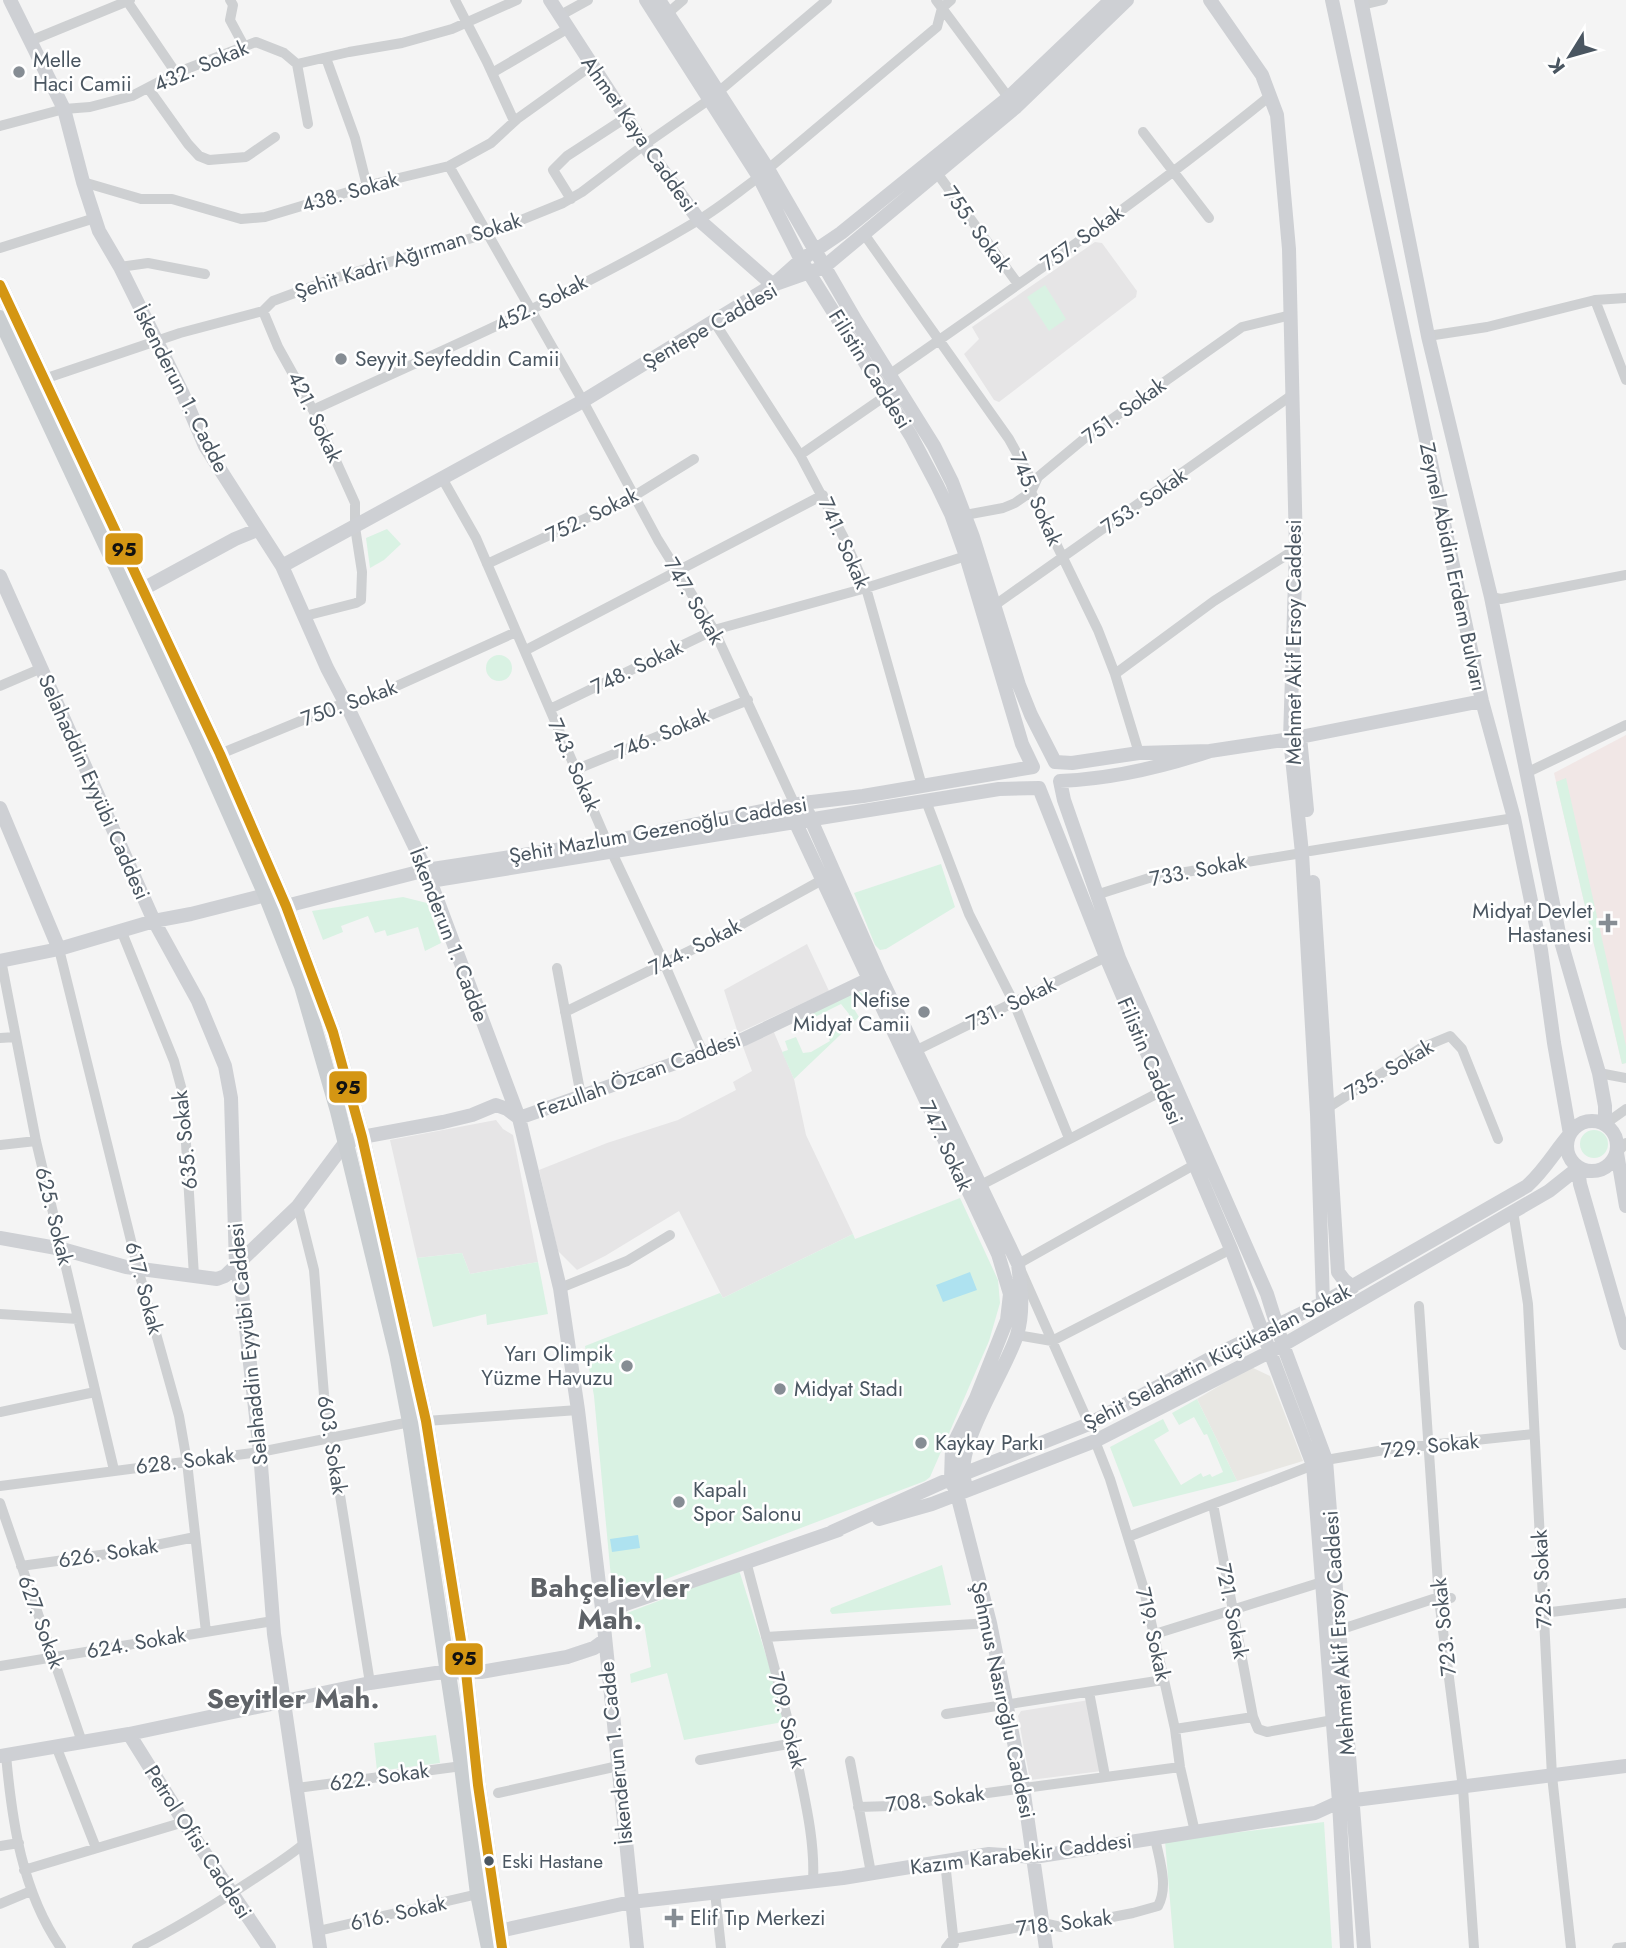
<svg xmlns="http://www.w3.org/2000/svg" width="1626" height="1948" font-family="Jost,sans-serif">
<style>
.commercial{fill:#e8e7e3}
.education{fill:#e6e5e6}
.medical{fill:#f1e7e6}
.green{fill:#d9f2e3}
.water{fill:#aee2f0}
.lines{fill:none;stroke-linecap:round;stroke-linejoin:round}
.street{stroke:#ced0d2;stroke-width:10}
.secondary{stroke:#ced0d4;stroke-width:14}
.primary{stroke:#caced1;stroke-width:16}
.bus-1-casing{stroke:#fff;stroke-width:16}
.bus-1{stroke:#d49613;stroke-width:10}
.poi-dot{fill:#868d94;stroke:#fff;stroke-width:2.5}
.bus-dot{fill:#4a5661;stroke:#fff;stroke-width:2.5}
.labels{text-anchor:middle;stroke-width:5;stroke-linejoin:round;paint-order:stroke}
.bus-label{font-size:19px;fill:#4a5661;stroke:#fff;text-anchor:start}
.poi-label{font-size:21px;fill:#4a5661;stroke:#fff;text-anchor:start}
.street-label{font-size:21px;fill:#4a5661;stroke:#fff}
.district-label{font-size:28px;font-weight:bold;fill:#5f6368;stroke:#fff}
.line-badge{stroke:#fff;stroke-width:2.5}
.pale-badge-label{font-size:19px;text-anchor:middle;font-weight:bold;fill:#111}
</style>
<rect width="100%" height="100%" fill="#f4f4f4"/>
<path class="commercial" d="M 1251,1367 L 1270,1376 L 1303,1461 L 1237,1481 L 1197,1399 Z"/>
<path class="education" d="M 1095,242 L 1102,243 L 1137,291 L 1136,297 L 999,402 L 994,400 L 964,354 L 979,339 L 972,327 Z
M 807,944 L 829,991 L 738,1033 L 724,990 Z
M 773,1030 L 794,1079 L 806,1135 L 853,1234 L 723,1298 L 679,1211 L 605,1256 L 577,1270 L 558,1251 L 539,1170 L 607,1143 L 678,1120 L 736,1090 L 733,1082 L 752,1071 L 742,1044 Z
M 496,1120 L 503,1129 L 513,1135 L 538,1262 L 470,1274 L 462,1253 L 417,1258 L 390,1140 Z
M 1089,1700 L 1102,1771 L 1030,1780 L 1018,1716 L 1021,1711 Z"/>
<path class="medical" d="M 1626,735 L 1626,1063 L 1622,1064 L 1554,773 Z"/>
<path class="green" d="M 1045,285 L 1066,319 L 1049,331 L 1027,297 Z
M 387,529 L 401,544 L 384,560 L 370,568 L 366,538 Z
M486 668a13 13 0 1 1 26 0a13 13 0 1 1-26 0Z
M 1566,778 L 1626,1046 L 1626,1063 L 1622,1064 L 1556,782 Z
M 941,864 L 955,907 L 886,949 L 880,950 L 875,945 L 854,893 Z
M 403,897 L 427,903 L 441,943 L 425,951 L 418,927 L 387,936 L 385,930 L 375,933 L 368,916 L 341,926 L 343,932 L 323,940 L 312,911 Z
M 856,990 L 868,997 L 851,1004 L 859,1017 L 794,1079 L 782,1052 L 788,1050 L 785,1041 L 796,1037 L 803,1053 L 811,1052 L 830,1041 L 825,1030 L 849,1019 L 849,1014 L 841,1004 L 803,1023 L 800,1017 Z
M1580 1144a14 14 0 1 1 28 0a14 14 0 1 1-28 0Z
M 960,1198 L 998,1280 L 1000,1303 L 989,1341 L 930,1477 L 925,1481 L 613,1599 L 594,1396 L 585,1346 L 720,1293 L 723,1298 L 853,1234 L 855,1239 Z
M 462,1253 L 470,1274 L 538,1262 L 548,1314 L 487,1325 L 486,1314 L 433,1327 L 417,1258 Z
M 1197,1399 L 1237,1481 L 1133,1507 L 1110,1447 L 1163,1419 L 1169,1431 L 1154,1440 L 1181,1485 L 1201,1473 L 1203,1477 L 1210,1474 L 1212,1477 L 1223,1472 L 1207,1434 L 1204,1435 L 1194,1417 L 1179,1425 L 1172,1413 Z
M 942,1565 L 951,1605 L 832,1614 L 830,1611 L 831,1608 Z
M 739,1570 L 770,1668 L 783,1722 L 684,1740 L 667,1673 L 631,1683 L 630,1674 L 651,1667 L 644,1624 L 627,1627 L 627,1613 Z
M 436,1735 L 440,1763 L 377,1771 L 374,1743 Z
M 1324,1822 L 1332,1948 L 1174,1948 L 1165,1841 Z"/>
<path class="water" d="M 970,1272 L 977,1290 L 943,1302 L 936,1285 Z
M 638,1535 L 640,1548 L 612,1552 L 610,1539 Z"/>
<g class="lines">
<path class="street" d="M 230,0 L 233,5 L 230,20 L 244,46
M 455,0 L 487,62 L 514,121
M 936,0 L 1011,101
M 127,1 L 176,73
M 1362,5 L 1383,0
M 668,13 L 683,0
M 559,16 L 588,0
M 30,41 L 130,0
M 326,58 L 355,138 L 367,186
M 297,64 L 308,124
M 492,73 L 567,29
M 148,88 L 188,144 L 199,156 L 209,160 L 246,157 L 275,137
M 717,93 L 827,0
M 0,126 L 64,109 L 90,107 L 132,96 L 176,73 L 256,42 L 284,53 L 297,64 L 349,52 L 402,43 L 452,29 L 517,0
M 1143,132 L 1209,218
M 449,166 L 583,401 L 658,540 L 714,630 L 795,805
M 768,169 L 937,27 L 942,8 L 951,0
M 937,173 L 1018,284
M 83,182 L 141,199 L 172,199 L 241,219 L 265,217 L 378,183 L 449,166 L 491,143 L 517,119 L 591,66
M 571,199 L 553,170 L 567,156 L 627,117
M 864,234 L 1009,439 L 1031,479 L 1031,492 L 1098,630 L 1115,674 L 1139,753
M 0,248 L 95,218
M 120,267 L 148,263 L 205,274
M 1595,300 L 1626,380
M 263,311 L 278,347 L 313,410 L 355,503 L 355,527 L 362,572 L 361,600 L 356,603 L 305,616
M 715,323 L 800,455 L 843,536 L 866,588 L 922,786
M 1428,336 L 1487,327 L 1595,300 L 1626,298
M 889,375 C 1018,285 1148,195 1270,96
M 44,379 L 180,333 L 263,311 L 273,301 L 335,278 L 489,233 L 563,203 L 582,192 L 644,145 L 710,99
M 313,410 C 443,350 575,294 697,221 C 719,208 738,192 759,177
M 800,455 L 897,388
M 442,478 L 476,538 L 607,842 L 664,963 L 703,1053
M 965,515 L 1003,508 L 1015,503 L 1031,492 L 1038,477 L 1085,438 L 1242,327 L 1291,315
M 487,564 L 634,496 L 694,459
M 1491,597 L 1501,599 L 1626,575
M 995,605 L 1292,395
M 526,650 L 823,495
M 1115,674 L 1214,601 L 1296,549
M 0,686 L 42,668
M 550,709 L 714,630 L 866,588 L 966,556
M 220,754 L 337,706 L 348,708 L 516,632
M 577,769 L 748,700
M 1526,773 L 1626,725
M 926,801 L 969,914 L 1014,1003 L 1069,1138
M 1310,851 L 1514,818
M 1096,895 L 1149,878 L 1302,853
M 121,930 L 174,1061 L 183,1094 L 194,1276
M 59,949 L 138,1269 L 179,1416 L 187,1462 L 206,1632
M 1,960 L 36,1141 L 114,1470
M 557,968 L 581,1096
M 565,1012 L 726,933 L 822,880
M 0,1038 L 16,1037
M 915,1051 L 1106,957
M 1599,1073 L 1626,1078
M 1329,1107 L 1421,1048 L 1450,1036 L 1462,1049 L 1498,1139
M 1605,1124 L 1626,1109
M 0,1145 L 36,1141
M 1617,1153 L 1626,1143
M 979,1186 L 1162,1091
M 298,1206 L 314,1270 L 324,1395 L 370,1683
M 1513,1211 L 1528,1304 L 1552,1776 L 1571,1948
M 560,1288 L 627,1261 L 670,1235
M 1419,1306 L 1439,1599 L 1463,1788 L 1474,1948
M 0,1314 L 78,1319
M 1017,1335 L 1052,1341 L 1231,1249
M 0,1412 L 95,1392
M 426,1421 L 578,1410
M 1089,1424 L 1018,1264 L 1194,1165
M 1095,1441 L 1110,1479 L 1143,1586 L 1175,1729 L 1180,1767 L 1195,1832
M 0,1486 L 260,1452 L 410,1422
M 0,1503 L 82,1742
M 1213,1504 L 1253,1717
M 1128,1537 L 1326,1460 L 1390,1449 L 1534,1434
M 746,1561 C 764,1632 786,1703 800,1775 C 807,1809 815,1846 813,1881
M 21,1566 L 122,1552 L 195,1537
M 1543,1613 L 1626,1603
M 1339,1630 L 1433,1599 L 1451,1598
M 1155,1634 L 1322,1582
M 766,1637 L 990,1623
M 0,1666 L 273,1621
M 1089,1692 L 1105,1776
M 946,1714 L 1163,1680
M 1175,1729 L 1253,1717 L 1258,1729 L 1267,1732 L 1333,1720
M 56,1746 L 96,1848
M 6,1755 C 12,1822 22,1892 61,1948
M 700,1760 L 794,1743
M 850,1761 L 871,1873
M 297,1788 L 462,1766
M 498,1793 L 618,1766
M 858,1807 L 891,1806 L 1180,1767
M 0,1846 L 19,1843
M 945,1862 L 954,1944
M 24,1870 L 184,1822
M 715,1892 L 721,1948
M 0,1904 L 31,1891
M 318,1931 L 478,1894
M 137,1948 C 175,1929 211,1907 246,1884 C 266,1871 287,1858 305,1843
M 946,1948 L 953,1939 L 1043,1923 L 1061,1927 L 1133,1913 L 1158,1906 C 1169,1886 1159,1859 1155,1838
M 1617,1948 L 1626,1947"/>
<path class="secondary" d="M 10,0 L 64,109 L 83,182 L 99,231 L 120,267 L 182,392 L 205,446 L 282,566 L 327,668 L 348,708 L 426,870 L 519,1118 L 560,1288 L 578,1410 L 603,1617 L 637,1948
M 550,0 L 644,145 L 699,220 L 773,285 L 801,260 L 841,233 L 1008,98 L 1111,0
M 659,0 L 768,169 L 856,321 L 934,446 L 952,482 L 973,537 L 1019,685 L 1031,715 L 1055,762 L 1072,763 L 1139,753 L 1210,751 C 1162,767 1111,779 1060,781 L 1064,800 L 1119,958 L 1267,1294 L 1283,1345 L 1326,1460 L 1364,1948
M 1210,0 L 1262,75 L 1277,115 L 1289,249 L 1296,549 L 1290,739 L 1302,853 L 1317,1114 L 1323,1303
M 1361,0 L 1428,336 L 1491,597 L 1560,938 L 1599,1073 L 1605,1106 L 1605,1124
M 282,566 L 583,401 L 773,285 L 824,267 L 1016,107 L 1127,0
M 0,576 L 154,921 L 198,1001 L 225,1066 L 231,1098 L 236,1266 L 242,1293 L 260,1452 L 274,1634 L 320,1948
M 143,589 L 235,539 L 257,530
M 1300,737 L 1307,810
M 1210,751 L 1290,739 L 1482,701
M 0,808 L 59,949
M 808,813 L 879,974 L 1018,1264 C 1021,1288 1024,1312 1017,1335 C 1005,1373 953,1447 965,1483
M 792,815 L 998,1254 L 1010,1294 L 1007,1320 L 976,1398 L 952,1447 L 951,1480 L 957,1494 L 990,1623 L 1023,1787 L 1046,1948
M 430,881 L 999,789 L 1039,788 L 1106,957 L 1231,1249 L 1313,1465 L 1339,1802 L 1347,1948
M 1313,882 L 1338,1272 L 1344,1280 L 1353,1287
M 286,906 L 426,870 L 607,842 L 803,803 L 863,796 L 1033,767 L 1022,744 L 966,556 L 951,514 L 937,485 L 911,436 L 801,260 L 759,177 L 646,0
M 0,961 L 59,949 L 154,921 L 191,914 L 266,895
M1567 1146a25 25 0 1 1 50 0a25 25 0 1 1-50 0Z
M 1617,1153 L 1626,1206
M 1578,1168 L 1580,1184 L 1626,1343
M 0,1238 L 62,1249 L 126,1267 L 217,1279 L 225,1276 L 298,1206 L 345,1143 L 362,1137 L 443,1122 L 472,1115 L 496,1105 L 507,1109 L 519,1118 L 744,1039 L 869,979
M 879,1519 L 932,1504 L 1095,1441 L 1283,1345 L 1549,1191 L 1578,1168
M 832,1532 L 943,1482 L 1089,1424 L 1228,1349 L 1323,1303 L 1527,1186 C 1545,1170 1555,1151 1570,1134 L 1554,1043 L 1541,950 L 1514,818 L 1482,701 L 1332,0
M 603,1617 L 611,1610 L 626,1604 L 839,1530
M 129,1734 L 189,1830 L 269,1948
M 0,1756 L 129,1734 L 370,1683 L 436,1673 L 481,1672 L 567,1657 L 594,1648 L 605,1640
M 499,1931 L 631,1902 L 843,1878 L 989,1854 L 1034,1857 L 1315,1813 L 1339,1802 L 1626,1766"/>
<path class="primary" d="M 0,285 L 220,754 L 286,906 L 333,1032 L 362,1137 L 426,1421 L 466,1672 L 478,1785 L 502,1948
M 0,318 L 199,744 L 266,895 L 302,986 L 338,1111 L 397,1354 L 410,1422 L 462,1766 L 478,1894 L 489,1948"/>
<g class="bus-1-casing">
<path id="bus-1" d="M 0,285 L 220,754 L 286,906 L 333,1032 L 362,1137 L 426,1421 L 466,1672 L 478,1785 L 502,1948"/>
</g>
<use href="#bus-1" class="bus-1"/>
</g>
<g class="poi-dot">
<circle cx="19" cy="72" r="7"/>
<circle cx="341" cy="359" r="7"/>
<path d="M1604.5 912.5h7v7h7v7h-7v7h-7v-7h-7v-7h7z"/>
<circle cx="924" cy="1012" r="7"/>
<circle cx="627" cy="1366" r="7"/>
<circle cx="780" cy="1389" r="7"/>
<circle cx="921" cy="1443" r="7"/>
<circle cx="679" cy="1502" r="7"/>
<path d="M670.5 1907.5h7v7h7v7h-7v7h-7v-7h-7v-7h7z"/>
</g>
<circle class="bus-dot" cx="489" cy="1861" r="6"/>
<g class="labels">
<g class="bus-label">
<text x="502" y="1868">Eski Hastane</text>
</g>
<g class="poi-label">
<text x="33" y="67">Melle<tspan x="33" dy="24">Haci Camii</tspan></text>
<text x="355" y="366">Seyyit Seyfeddin Camii</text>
<text x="1592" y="918" text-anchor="end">Midyat Devlet<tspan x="1592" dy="24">Hastanesi</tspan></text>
<text x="910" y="1007" text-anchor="end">Nefise<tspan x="910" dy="24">Midyat Camii</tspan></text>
<text x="613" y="1361" text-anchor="end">Yarı Olimpik<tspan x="613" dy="24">Yüzme Havuzu</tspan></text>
<text x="794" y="1396">Midyat Stadı</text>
<text x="935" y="1450">Kaykay Parkı</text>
<text x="693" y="1497">Kapalı<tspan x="693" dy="24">Spor Salonu</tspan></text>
<text x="690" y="1925">Elif Tıp Merkezi</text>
</g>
<g class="street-label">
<text transform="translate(201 66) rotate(-23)" y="7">432. Sokak</text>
<text transform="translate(639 134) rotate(55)" y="7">Ahmet Kaya Caddesi</text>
<text transform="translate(350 192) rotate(-16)" y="7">438. Sokak</text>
<text transform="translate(977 229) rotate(54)" y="7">755. Sokak</text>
<text transform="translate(1082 238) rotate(-36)" y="7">757. Sokak</text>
<text transform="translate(408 256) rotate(-18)" y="7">Şehit Kadri Ağırman Sokak</text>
<text transform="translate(541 303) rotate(-27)" y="7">452. Sokak</text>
<text transform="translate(710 326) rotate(-30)" y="7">Şentepe Caddesi</text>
<text transform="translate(870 369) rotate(58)" y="7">Filistin Caddesi</text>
<text transform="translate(181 389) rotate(63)" y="7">İskenderun 1. Cadde</text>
<text transform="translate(1124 411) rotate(-36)" y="7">751. Sokak</text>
<text transform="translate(315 417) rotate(64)" y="7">421. Sokak</text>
<text transform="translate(1036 499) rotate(66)" y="7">745. Sokak</text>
<text transform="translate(1144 501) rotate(-35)" y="7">753. Sokak</text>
<text transform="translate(592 515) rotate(-26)" y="7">752. Sokak</text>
<text transform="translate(844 543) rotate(66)" y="7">741. Sokak</text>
<text transform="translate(1453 567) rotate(78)" y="7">Zeynel Abidin Erdem Bulvarı</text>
<text transform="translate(694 601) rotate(59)" y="7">747. Sokak</text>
<text transform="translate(1294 642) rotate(-90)" y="7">Mehmet Akif Ersoy Caddesi</text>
<text transform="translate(637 667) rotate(-26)" y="7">748. Sokak</text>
<text transform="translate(349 703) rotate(-20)" y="7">750. Sokak</text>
<text transform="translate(662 734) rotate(-23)" y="7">746. Sokak</text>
<text transform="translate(574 765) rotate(66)" y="7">743. Sokak</text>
<text transform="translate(94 787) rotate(66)" y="7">Selahaddin Eyyübi Caddesi</text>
<text transform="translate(658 830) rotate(-10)" y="7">Şehit Mazlum Gezenoğlu Caddesi</text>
<text transform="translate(1198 870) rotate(-11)" y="7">733. Sokak</text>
<text transform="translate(449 935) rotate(69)" y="7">İskenderun 1. Cadde</text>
<text transform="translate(695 947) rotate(-27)" y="7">744. Sokak</text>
<text transform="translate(1011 1004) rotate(-26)" y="7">731. Sokak</text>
<text transform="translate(1150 1061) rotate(67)" y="7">Filistin Caddesi</text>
<text transform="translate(1389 1070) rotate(-31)" y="7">735. Sokak</text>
<text transform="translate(639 1075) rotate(-20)" y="7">Fezullah Özcan Caddesi</text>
<text transform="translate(185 1140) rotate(-96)" y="7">635. Sokak</text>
<text transform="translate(946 1146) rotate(65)" y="7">747. Sokak</text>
<text transform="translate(54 1216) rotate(76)" y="7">625. Sokak</text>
<text transform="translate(144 1288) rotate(75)" y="7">617. Sokak</text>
<text transform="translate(248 1344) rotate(-96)" y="7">Selahaddin Eyyübi Caddesi</text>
<text transform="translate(1217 1357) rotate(-27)" y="7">Şehit Selahattin Küçükaslan Sokak</text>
<text transform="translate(332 1445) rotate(81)" y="7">603. Sokak</text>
<text transform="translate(1430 1446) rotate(-6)" y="7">729. Sokak</text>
<text transform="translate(185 1461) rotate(-7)" y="7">628. Sokak</text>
<text transform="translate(108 1553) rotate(-9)" y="7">626. Sokak</text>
<text transform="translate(1542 1579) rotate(-93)" y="7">725. Sokak</text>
<text transform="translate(1232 1611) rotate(79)" y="7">721. Sokak</text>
<text transform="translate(41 1622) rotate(70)" y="7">627. Sokak</text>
<text transform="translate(1444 1627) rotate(-96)" y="7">723. Sokak</text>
<text transform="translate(1339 1633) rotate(-94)" y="7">Mehmet Akif Ersoy Caddesi</text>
<text transform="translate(1153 1634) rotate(77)" y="7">719. Sokak</text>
<text transform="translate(136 1643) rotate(-10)" y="7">624. Sokak</text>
<text transform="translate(1003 1700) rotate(78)" y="7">Şehmus Nasıroğlu Caddesi</text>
<text transform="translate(787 1720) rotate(76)" y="7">709. Sokak</text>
<text transform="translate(616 1753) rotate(-96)" y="7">İskenderun 1. Cadde</text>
<text transform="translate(379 1777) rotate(-8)" y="7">622. Sokak</text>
<text transform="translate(935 1799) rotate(-7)" y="7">708. Sokak</text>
<text transform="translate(198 1842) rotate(57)" y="7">Petrol Ofisi Caddesi</text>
<text transform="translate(1021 1854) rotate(-7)" y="7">Kazım Karabekir Caddesi</text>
<text transform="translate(398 1913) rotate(-13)" y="7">616. Sokak</text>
<text transform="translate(1064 1923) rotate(-7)" y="7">718. Sokak</text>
</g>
<g class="district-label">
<text x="610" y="1597">Bahçelievler<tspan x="610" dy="32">Mah.</tspan></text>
<text x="293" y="1708">Seyitler Mah.</text>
</g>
</g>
<g class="line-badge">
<rect x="104" y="532" width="40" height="34" rx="7" fill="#d49613"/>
<rect x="328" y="1070" width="40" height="34" rx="7" fill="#d49613"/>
<rect x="444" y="1642" width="40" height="34" rx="7" fill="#d49613"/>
</g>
<g class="pale-badge-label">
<text x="124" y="556">95</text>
<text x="348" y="1094">95</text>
<text x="464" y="1665">95</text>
</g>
<g transform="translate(1570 56) rotate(233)" stroke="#ffffff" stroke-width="5" paint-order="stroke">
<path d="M0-5L12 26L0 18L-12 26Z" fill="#4a5661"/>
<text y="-10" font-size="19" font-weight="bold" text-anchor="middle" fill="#4a5661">K</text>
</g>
</svg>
